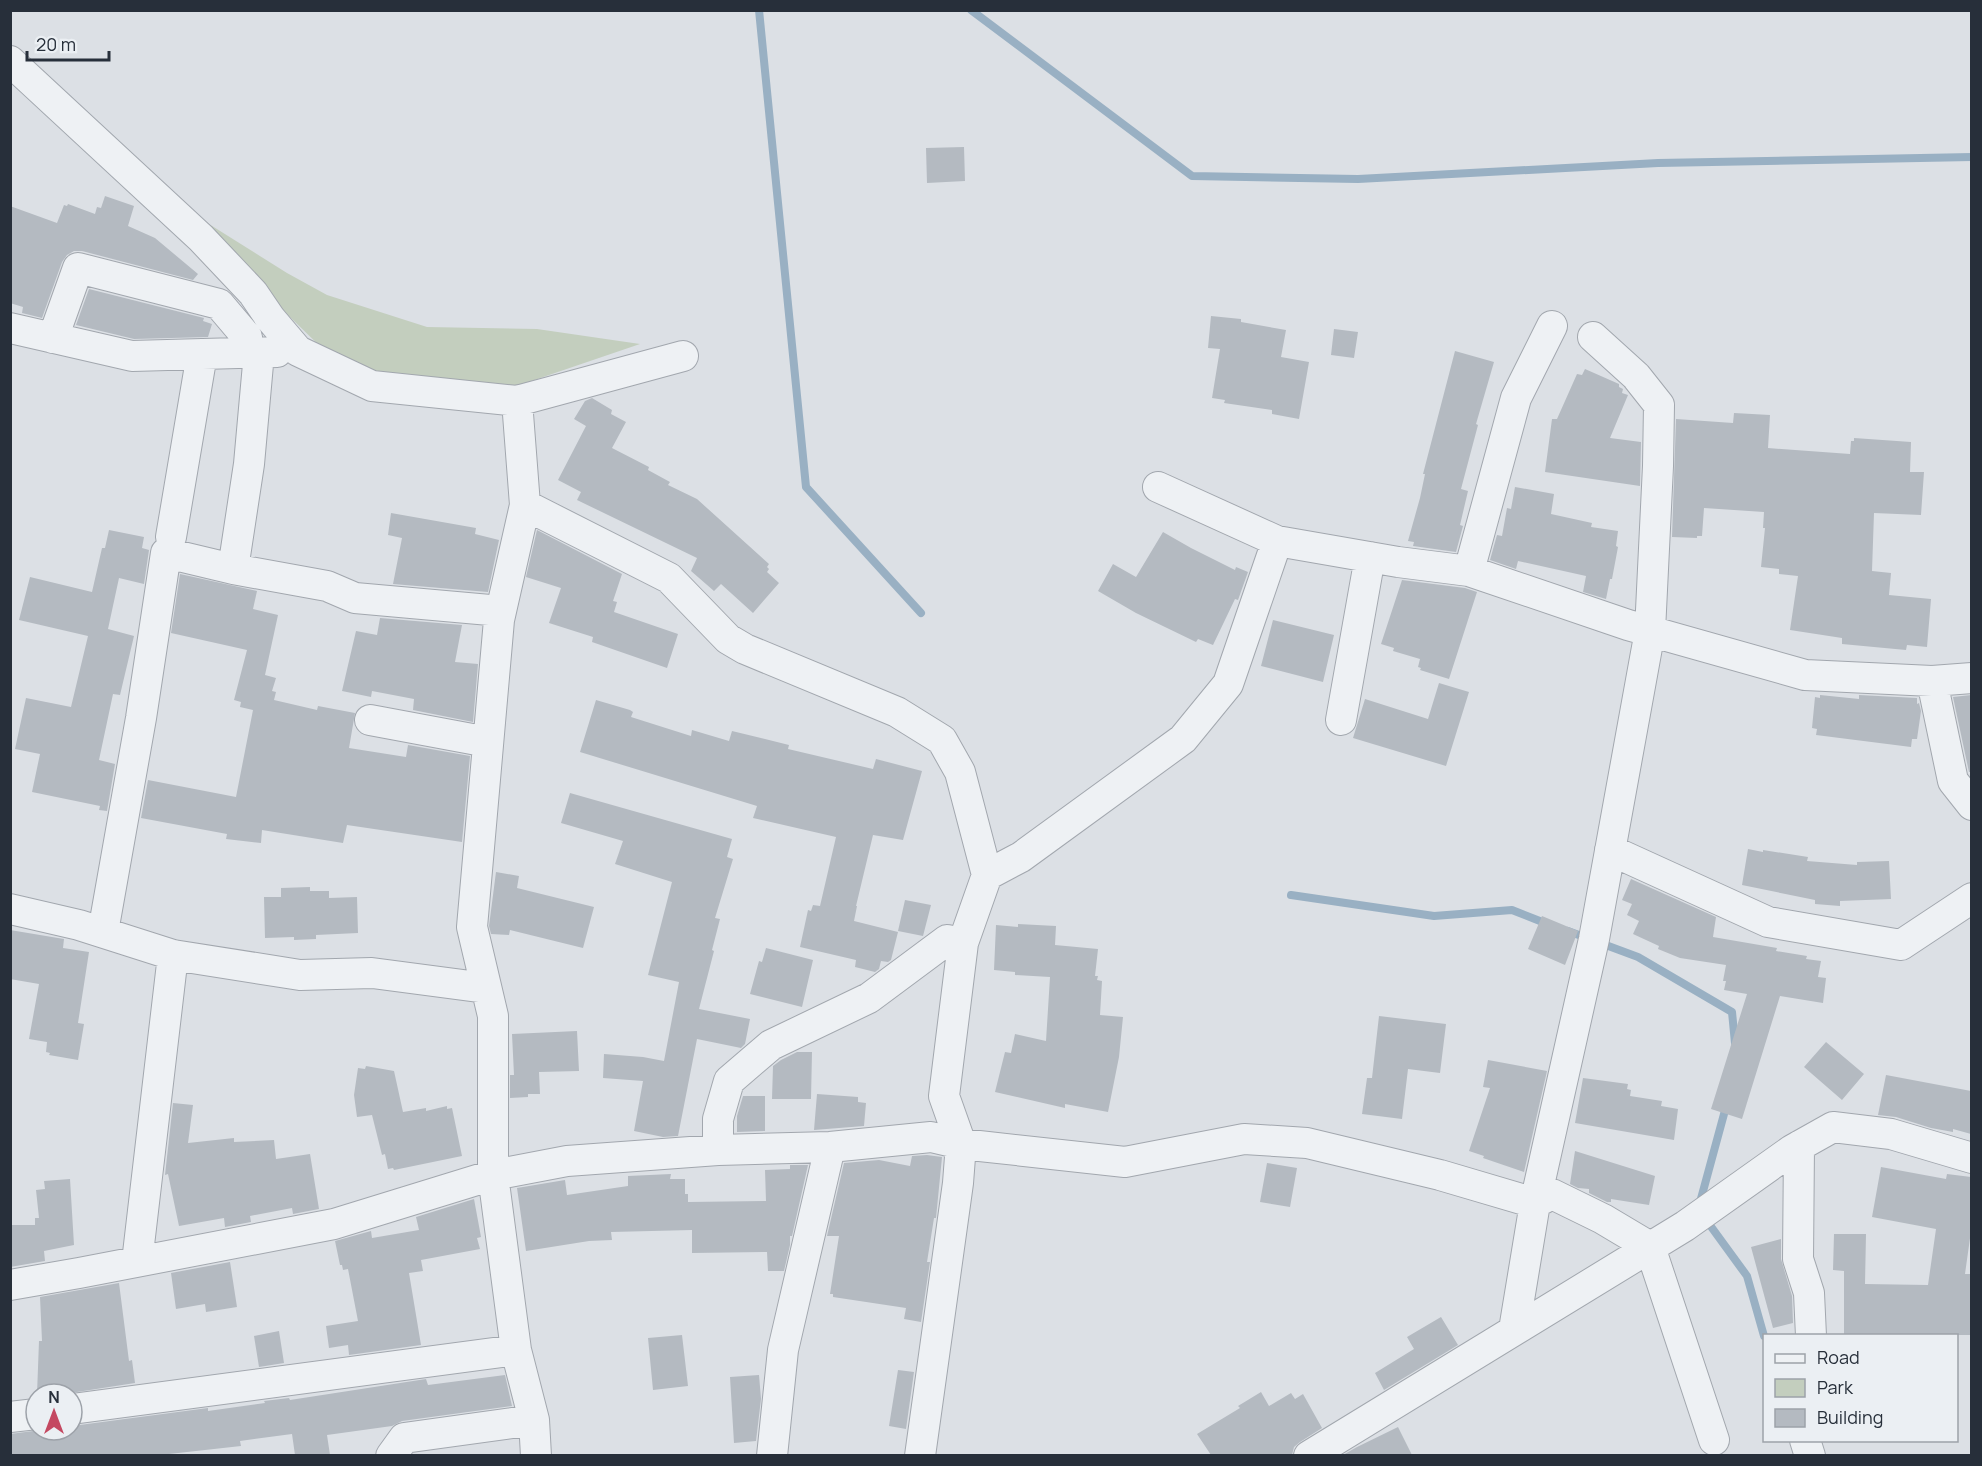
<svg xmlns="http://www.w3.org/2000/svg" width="1982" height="1466" font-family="Manrope,sans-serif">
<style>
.green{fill:#c3cebe}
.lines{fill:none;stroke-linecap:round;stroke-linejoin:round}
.stream{stroke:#99b0c3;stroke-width:8}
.building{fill:#b4bac1}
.minor-casing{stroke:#a2a7ae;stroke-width:32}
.minor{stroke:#eef1f4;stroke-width:30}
</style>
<rect width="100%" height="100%" fill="#dce0e5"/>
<path class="green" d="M 169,199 L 287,273 L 327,295 L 427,327 L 537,329 L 640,344 L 502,391 L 409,384 L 329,355 Z"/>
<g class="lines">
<path class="stream" d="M 759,10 L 806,487 L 921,613
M 971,10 L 1192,176 L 1358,179 L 1658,163 L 1972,157
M 1291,895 L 1434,916 L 1512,910 L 1550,925
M 1568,931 L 1638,957 L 1732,1012 L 1735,1043
M 1699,1206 L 1727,1103
M 1704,1217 L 1747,1276 L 1764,1336"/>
</g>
<path class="building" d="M 964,147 L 965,181 L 927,183 L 926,148 Z
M 105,196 L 134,206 L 128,226 L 155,238 L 198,274 L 193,280 L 82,251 L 74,251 L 67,255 L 62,262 L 42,318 L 22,313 L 23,307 L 10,303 L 10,206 L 57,223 L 64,205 L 67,206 L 68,204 L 95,214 L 97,207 L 101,208 Z
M 89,289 L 204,318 L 203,321 L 212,324 L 208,337 L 134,339 L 76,325 Z
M 1211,316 L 1241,319 L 1241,322 L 1286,330 L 1281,357 L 1309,362 L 1299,419 L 1272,414 L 1272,410 L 1224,403 L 1225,400 L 1212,398 L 1220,349 L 1208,348 Z
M 1334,329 L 1358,332 L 1354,358 L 1331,355 Z
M 1455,351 L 1494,362 L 1476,424 L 1478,425 L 1461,489 L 1468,491 L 1460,525 L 1463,526 L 1456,552 L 1413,546 L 1414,542 L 1408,541 L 1420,498 L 1425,474 L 1423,474 Z
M 1585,369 L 1619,384 L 1619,387 L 1623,389 L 1622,393 L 1628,395 L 1610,438 L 1641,442 L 1640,486 L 1545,472 L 1552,419 L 1557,419 L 1577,374 L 1582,375 Z
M 592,398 L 612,410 L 611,414 L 626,422 L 612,448 L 649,467 L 648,470 L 670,482 L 668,485 L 697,499 L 769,564 L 767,567 L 769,569 L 767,572 L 779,583 L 753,613 L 721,584 L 714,591 L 691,571 L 697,558 L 577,500 L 581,492 L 558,480 L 586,426 L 574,419 L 585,401 Z
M 1734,413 L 1770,415 L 1768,448 L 1850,454 L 1851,441 L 1854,441 L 1854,438 L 1911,442 L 1910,472 L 1924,472 L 1921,515 L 1874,513 L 1872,571 L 1891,573 L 1889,595 L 1931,599 L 1927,647 L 1907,645 L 1906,650 L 1842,644 L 1842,638 L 1790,630 L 1798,576 L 1779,574 L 1779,569 L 1761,567 L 1765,528 L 1763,528 L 1764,512 L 1704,508 L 1702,536 L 1697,536 L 1697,538 L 1672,537 L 1676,419 L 1733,423 Z
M 1515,487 L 1554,494 L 1551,514 L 1592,523 L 1591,527 L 1618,531 L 1616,546 L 1618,547 L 1612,579 L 1610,579 L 1606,599 L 1583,592 L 1586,576 L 1518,561 L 1516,569 L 1490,560 L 1497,535 L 1502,536 L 1507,508 L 1511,509 Z
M 391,513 L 476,528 L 475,534 L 499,540 L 488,592 L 393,584 L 402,538 L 388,535 Z
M 109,530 L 144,537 L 142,548 L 149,550 L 144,584 L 119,578 L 108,629 L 134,636 L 120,695 L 113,694 L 99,760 L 115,764 L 107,811 L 99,810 L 100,806 L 32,792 L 40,754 L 15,749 L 26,698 L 71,707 L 88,636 L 19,620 L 30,577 L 92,592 L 102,548 L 105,548 Z
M 537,530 L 622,574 L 613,601 L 617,602 L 614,612 L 678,634 L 667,668 L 592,642 L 593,637 L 549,623 L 561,588 L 526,577 Z
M 1163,532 L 1191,548 L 1235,570 L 1236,567 L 1248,572 L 1238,600 L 1235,599 L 1213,645 L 1198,639 L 1196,642 L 1136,613 L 1098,591 L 1113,564 L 1136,577 Z
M 180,574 L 257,591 L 253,609 L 278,615 L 265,675 L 276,678 L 272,691 L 276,692 L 274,700 L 317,710 L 318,706 L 355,713 L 349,748 L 406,757 L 408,745 L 470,756 L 462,842 L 347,825 L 343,843 L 262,830 L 261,843 L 226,839 L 227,834 L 141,818 L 148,780 L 236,797 L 253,710 L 240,707 L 241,702 L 234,700 L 247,650 L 171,633 Z
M 1402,580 L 1465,588 L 1477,592 L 1449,679 L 1420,670 L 1421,668 L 1418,667 L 1420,659 L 1393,651 L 1394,648 L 1381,644 Z
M 380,618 L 462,625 L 455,662 L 478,664 L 473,722 L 413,710 L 414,699 L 372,691 L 371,697 L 342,691 L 356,631 L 377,635 Z
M 1273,620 L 1334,635 L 1323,682 L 1261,666 Z
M 1439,683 L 1469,692 L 1446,766 L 1353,738 L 1365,699 L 1428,719 Z
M 1820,695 L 1859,699 L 1859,695 L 1917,698 L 1917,704 L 1919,703 L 1921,711 L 1917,739 L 1912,739 L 1911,747 L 1816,735 L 1817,729 L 1812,728 L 1815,697 L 1820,698 Z
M 1971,695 L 1971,772 L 1969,772 L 1953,697 Z
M 596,700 L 630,710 L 633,712 L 631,717 L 691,736 L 692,730 L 729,741 L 732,731 L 789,745 L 788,749 L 873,769 L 876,759 L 922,771 L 903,840 L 873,835 L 856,906 L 857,906 L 854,921 L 898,932 L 891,960 L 888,962 L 881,961 L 879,969 L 875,972 L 855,967 L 856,960 L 800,947 L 808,910 L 811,911 L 813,905 L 820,906 L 836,837 L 753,818 L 757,806 L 580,752 Z
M 570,793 L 732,839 L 727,857 L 733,859 L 715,918 L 720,919 L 712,950 L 714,951 L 699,1009 L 750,1019 L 745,1044 L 741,1048 L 697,1039 L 678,1136 L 663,1137 L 634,1131 L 643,1081 L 603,1078 L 604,1054 L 643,1057 L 664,1061 L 679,982 L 648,975 L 672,882 L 615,864 L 623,841 L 561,823 Z
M 1748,849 L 1763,852 L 1763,850 L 1808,857 L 1807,861 L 1857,865 L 1857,862 L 1889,861 L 1891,899 L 1840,901 L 1840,906 L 1815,904 L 1815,900 L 1742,885 Z
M 496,872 L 519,876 L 517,888 L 594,907 L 583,948 L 510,930 L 509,935 L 491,934 L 489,926 Z
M 1631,879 L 1716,917 L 1713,937 L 1777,948 L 1776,951 L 1807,956 L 1806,959 L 1821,961 L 1818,977 L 1826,978 L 1823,1003 L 1780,996 L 1742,1119 L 1711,1109 L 1747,994 L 1724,990 L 1726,981 L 1723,981 L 1726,965 L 1680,958 L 1658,949 L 1659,946 L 1633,934 L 1639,921 L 1627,915 L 1632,904 L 1622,900 Z
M 310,887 L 310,891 L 329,891 L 329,898 L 357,897 L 358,933 L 316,935 L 316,939 L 294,940 L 294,937 L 265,938 L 264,897 L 281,897 L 281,888 Z
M 905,900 L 931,905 L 923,936 L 898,931 Z
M 1542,916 L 1578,931 L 1565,965 L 1528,949 Z
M 1018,924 L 1056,926 L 1055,945 L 1098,949 L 1095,976 L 1098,976 L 1097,980 L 1102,981 L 1100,1015 L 1123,1017 L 1119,1057 L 1108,1112 L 1065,1104 L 1065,1108 L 995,1092 L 1005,1052 L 1011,1053 L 1015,1034 L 1046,1041 L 1050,977 L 1015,975 L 1015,972 L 994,970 L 996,925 L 1018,927 Z
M 10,930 L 64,939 L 63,948 L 89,952 L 78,1023 L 84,1024 L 78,1060 L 49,1055 L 50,1053 L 46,1052 L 47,1042 L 29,1039 L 39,984 L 10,979 Z
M 766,948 L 813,960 L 802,1007 L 750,994 L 759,961 L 762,962 Z
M 1379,1016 L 1446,1024 L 1440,1073 L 1408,1069 L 1402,1119 L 1362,1114 L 1367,1078 L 1372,1078 Z
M 577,1031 L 579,1071 L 539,1072 L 540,1094 L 528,1094 L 528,1097 L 510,1098 L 510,1075 L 514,1075 L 512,1034 Z
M 1826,1042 L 1864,1074 L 1842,1100 L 1804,1067 Z
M 797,1052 L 812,1052 L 811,1099 L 772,1099 L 773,1066 L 781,1060 Z
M 1488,1060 L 1547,1071 L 1524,1172 L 1483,1158 L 1484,1156 L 1469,1151 L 1490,1088 L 1483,1087 Z
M 366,1066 L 394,1071 L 403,1112 L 426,1108 L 426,1111 L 447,1106 L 447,1109 L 452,1108 L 462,1156 L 394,1170 L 393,1168 L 388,1169 L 385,1154 L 382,1155 L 372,1115 L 357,1117 L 354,1095 L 358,1068 L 365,1069 Z
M 1886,1075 L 1971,1091 L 1971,1134 L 1953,1129 L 1953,1132 L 1931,1128 L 1896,1117 L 1878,1115 Z
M 1583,1078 L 1628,1084 L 1627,1089 L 1631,1090 L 1630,1096 L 1662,1101 L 1661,1106 L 1678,1109 L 1674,1140 L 1575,1123 Z
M 817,1094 L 858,1097 L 858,1102 L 866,1103 L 864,1126 L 814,1130 Z
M 743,1096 L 765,1096 L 765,1131 L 737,1132 L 737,1116 Z
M 173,1103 L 193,1105 L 188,1143 L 234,1138 L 234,1142 L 274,1140 L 276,1159 L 310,1154 L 319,1209 L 293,1214 L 292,1208 L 250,1216 L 251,1222 L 225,1227 L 224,1218 L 179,1226 L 168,1174 L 165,1175 Z
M 1575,1151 L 1655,1176 L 1649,1205 L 1611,1199 L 1611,1202 L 1607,1202 L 1589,1193 L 1589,1189 L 1578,1188 L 1570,1184 Z
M 927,1155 L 942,1157 L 936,1218 L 934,1218 L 927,1262 L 930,1262 L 921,1322 L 904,1319 L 906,1308 L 833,1297 L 833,1294 L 830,1294 L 839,1236 L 827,1236 L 844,1163 L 879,1160 L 910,1166 L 912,1156 Z
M 1267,1163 L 1297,1168 L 1290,1207 L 1260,1202 Z
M 790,1165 L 808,1165 L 792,1236 L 790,1236 L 790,1245 L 784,1271 L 768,1271 L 767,1252 L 692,1253 L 692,1230 L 611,1232 L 612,1240 L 589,1241 L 526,1251 L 517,1188 L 565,1180 L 567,1195 L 628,1186 L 628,1176 L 671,1174 L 670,1179 L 685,1179 L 685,1194 L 688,1194 L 688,1202 L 766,1201 L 765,1170 L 790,1169 Z
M 1881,1167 L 1946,1179 L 1947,1174 L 1971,1177 L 1971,1231 L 1965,1274 L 1971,1274 L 1971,1335 L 1844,1335 L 1844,1271 L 1833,1270 L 1834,1234 L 1866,1234 L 1865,1284 L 1928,1285 L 1936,1229 L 1872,1217 Z
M 70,1179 L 74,1245 L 44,1251 L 45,1261 L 10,1267 L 10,1225 L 35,1225 L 35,1218 L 39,1218 L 36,1190 L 45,1189 L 44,1181 Z
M 474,1199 L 481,1237 L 477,1238 L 480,1249 L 421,1260 L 423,1271 L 409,1273 L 421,1345 L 349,1355 L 348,1345 L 329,1348 L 326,1326 L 358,1321 L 348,1269 L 343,1270 L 342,1265 L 340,1265 L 335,1241 L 371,1231 L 372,1238 L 419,1230 L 416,1217 Z
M 1781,1239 L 1781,1259 L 1792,1296 L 1793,1323 L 1773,1328 L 1751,1247 Z
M 230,1262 L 237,1307 L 206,1312 L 205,1304 L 176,1309 L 171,1273 Z
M 119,1283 L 129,1361 L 132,1360 L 135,1383 L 64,1394 L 37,1394 L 39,1341 L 42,1341 L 40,1297 Z
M 1441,1317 L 1458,1345 L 1384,1390 L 1375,1373 L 1414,1349 L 1407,1337 Z
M 279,1331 L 284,1363 L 259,1367 L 254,1336 Z
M 682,1335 L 688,1386 L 653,1390 L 648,1338 Z
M 898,1370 L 914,1372 L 906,1429 L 889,1426 Z
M 505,1375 L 512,1406 L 402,1421 L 392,1426 L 327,1435 L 330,1455 L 295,1455 L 292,1434 L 240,1441 L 241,1446 L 160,1455 L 10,1455 L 10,1434 L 41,1430 L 72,1430 L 72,1426 L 208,1408 L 208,1411 L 265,1403 L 264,1401 L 289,1398 L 290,1400 L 426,1379 L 428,1385 Z
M 759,1375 L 761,1399 L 756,1441 L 734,1443 L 730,1377 Z
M 1261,1392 L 1269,1406 L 1291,1393 L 1295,1399 L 1303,1394 L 1322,1428 L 1300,1442 L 1294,1447 L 1292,1455 L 1211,1455 L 1197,1434 L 1240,1408 L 1238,1406 Z
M 1398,1427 L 1412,1455 L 1343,1455 L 1357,1447 Z"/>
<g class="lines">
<g class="minor-casing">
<path id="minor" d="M 10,61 L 201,238 L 253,293 L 270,318 L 298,351 L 372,386 L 517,401 L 525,505 L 499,620 L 472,927 L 493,1016 L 493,1175 L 516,1350 L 534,1420 L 536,1456
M 10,328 L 132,356 L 277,352
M 53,338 L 78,268 L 219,304 L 247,337 L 248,353
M 517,401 L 683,356
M 1158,487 L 1277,541
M 525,505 L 669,578 L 728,639 L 745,649 L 897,712 L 942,740 L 960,772 L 987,875 L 963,943 L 944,1096 L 961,1144 L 958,1183 L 920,1456
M 171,537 L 202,354
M 233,569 L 327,586 L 355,598 L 501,611
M 1469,571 L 1516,398 L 1552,326
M 1932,681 L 1953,781 L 1972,805
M 370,720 L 488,742
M 1341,720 L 1370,557
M 1610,850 L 1768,922 L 1901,945 L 1972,898
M 987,875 L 1021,857 L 1183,739 L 1228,684 L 1277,541 L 1398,562 L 1469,571 L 1628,625 L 1805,675 L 1932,681 L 1972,678
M 10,909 L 79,925 L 173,955 L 300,975 L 372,973 L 486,988
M 103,932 L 141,718 L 166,553 L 233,569 L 249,464 L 259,353
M 1799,1146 L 1798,1259 L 1809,1293 L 1811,1336
M 718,1150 L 718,1119 L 729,1081 L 771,1045 L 869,998 L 947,940 L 963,943
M 137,1262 L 173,955
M 10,1285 L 79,1273 L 334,1224 L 493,1175 L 567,1161 L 718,1150 L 830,1147 L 931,1137 L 961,1144 L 1125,1162 L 1244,1139 L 1307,1143 L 1440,1175 L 1535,1203 L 1552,1194 L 1603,1219 L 1650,1247 L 1714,1440
M 1514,1330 L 1535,1203 L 1594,939 L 1650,631 L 1658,466 L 1659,405 L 1636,376 L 1593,337
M 72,1409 L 516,1350
M 10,1417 L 36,1414
M 1805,1440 L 1810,1456
M 391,1456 L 404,1438 L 534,1420
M 772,1456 L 783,1350 L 830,1147
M 1309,1456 L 1685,1226 L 1792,1150 L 1833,1127 L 1891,1134 L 1972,1158"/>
</g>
<use href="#minor" class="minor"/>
</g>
<rect width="1982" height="1466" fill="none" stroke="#272f3a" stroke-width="24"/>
<rect x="1763" y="1334" width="195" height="108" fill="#ebeff3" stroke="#9da2a9" stroke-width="1.5"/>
<rect x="1775" y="1354" width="30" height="9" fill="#eef1f4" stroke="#9da2a9" stroke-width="1.5"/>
<text x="1817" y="1364" font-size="18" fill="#272f3a">Road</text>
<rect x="1775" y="1379" width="30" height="18" fill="#c3cebe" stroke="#9da2a9" stroke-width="1.5"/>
<text x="1817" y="1394" font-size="18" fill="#272f3a">Park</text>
<rect x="1775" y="1409" width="30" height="18" fill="#b4bac1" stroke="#9da2a9" stroke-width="1.5"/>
<text x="1817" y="1424" font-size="18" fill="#272f3a">Building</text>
<g transform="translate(54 1412)"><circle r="28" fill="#ebeff3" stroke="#9da2a9" stroke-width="1.5"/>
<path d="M0-4.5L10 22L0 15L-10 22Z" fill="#c44861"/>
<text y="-9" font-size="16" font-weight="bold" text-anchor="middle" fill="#272f3a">N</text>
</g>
<path d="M27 51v9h82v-9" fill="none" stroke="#272f3a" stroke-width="3"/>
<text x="36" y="51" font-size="18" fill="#272f3a" stroke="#ebeff3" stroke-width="4.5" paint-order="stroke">20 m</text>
</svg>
